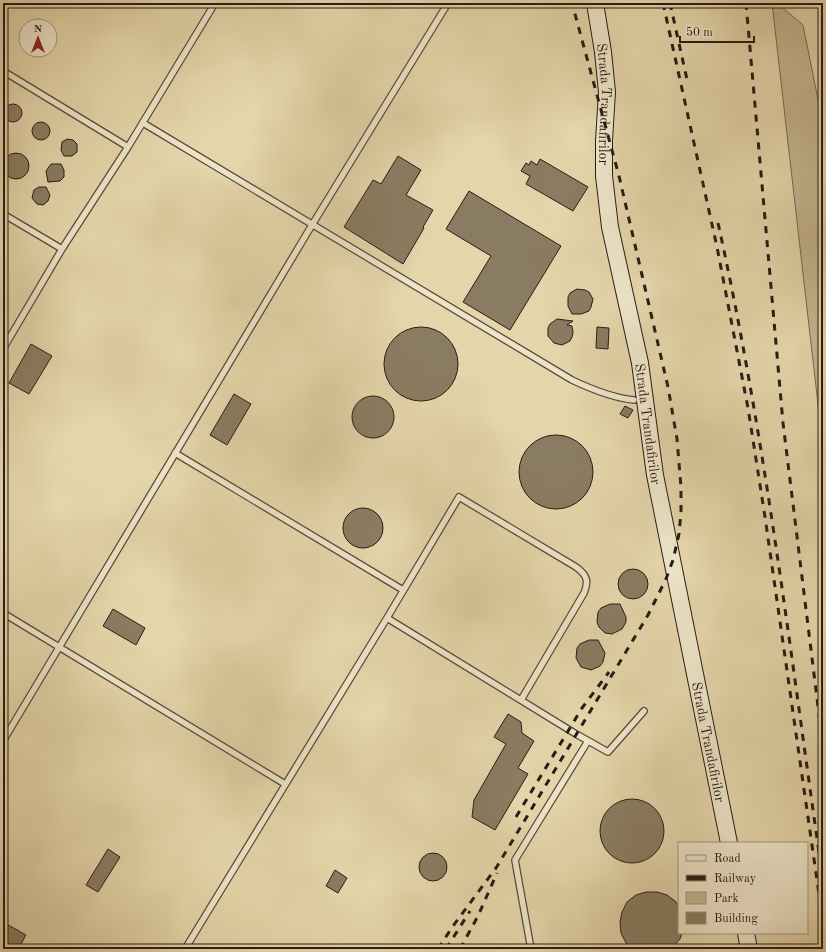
<svg xmlns="http://www.w3.org/2000/svg" width="826" height="952" font-family="'Old Standard TT',serif">
<style>
.green{fill:#c4b591;stroke:#766853}
.building{fill:#8a7c62;stroke:#291b15}
.lines{fill:none;stroke-linecap:round;stroke-linejoin:round}
.service-casing{stroke:#584a3a;stroke-width:8}
.secondary-casing{stroke:#291b15;stroke-width:18}
.service{stroke:#ede4c8;stroke-width:5.5}
.secondary{stroke:#ede4c8;stroke-width:16}
.rail{stroke:#291b15;stroke-width:3;stroke-dasharray:7 7;stroke-linecap:butt}
.labels{text-anchor:middle;stroke-width:3;stroke-linejoin:round;paint-order:stroke}
.street-label{font-size:14px;fill:#291b15;stroke:#ede4c8}
</style>
<rect width="100%" height="100%" fill="#e4d5aa"/>
<filter id="stains"><feTurbulence type="fractalNoise" baseFrequency=".005" numOctaves="4"/><feColorMatrix values="0 0 0 0 .2 0 0 0 0 .09 0 0 0 0 .02 0 0 0 .5 -.17"/></filter>
<radialGradient id="worn" r=".72"><stop offset=".6" stop-color="#630" stop-opacity="0"/><stop offset="1" stop-color="#630" stop-opacity=".3"/></radialGradient>
<path class="green" d="M 772,3 L 777,3 L 803,25 L 823,124 L 823,448 Z"/>
<path class="building" d="M4 113a9 9 0 1 1 18 0a9 9 0 1 1-18 0Z
M32 131a9 9 0 1 1 18 0a9 9 0 1 1-18 0Z
M 67,139 L 73,140 L 77,144 L 77,152 L 72,156 L 64,156 L 61,150 L 62,142 Z
M3 166a13 13 0 1 1 26 0a13 13 0 1 1-26 0Z
M 398,156 L 421,170 L 406,195 L 433,210 L 423,227 L 424,228 L 403,264 L 344,227 L 373,180 L 381,184 Z
M 540,159 L 588,187 L 573,211 L 526,184 L 530,176 L 521,171 L 526,163 L 529,165 L 531,161 L 537,165 Z
M 51,164 L 61,164 L 64,170 L 64,177 L 60,181 L 48,182 L 46,171 Z
M 39,187 L 46,187 L 50,195 L 48,201 L 43,205 L 37,204 L 32,198 L 34,190 Z
M 469,191 L 561,246 L 510,330 L 463,302 L 491,256 L 446,229 Z
M 577,289 L 585,290 L 589,292 L 593,299 L 591,307 L 589,311 L 581,314 L 572,314 L 568,306 L 568,297 L 570,293 Z
M 557,319 L 573,321 L 567,325 L 572,326 L 573,333 L 572,337 L 570,341 L 562,345 L 554,343 L 548,336 L 548,328 L 550,324 Z
M384 364a37 37 0 1 1 74 0a37 37 0 1 1-74 0Z
M 597,327 L 609,328 L 608,349 L 596,348 Z
M 31,344 L 52,356 L 29,394 L 9,383 Z
M 234,394 L 251,404 L 227,445 L 210,435 Z
M352 417a21 21 0 1 1 42 0a21 21 0 1 1-42 0Z
M 625,406 L 633,410 L 628,418 L 620,414 Z
M519 472a37 37 0 1 1 74 0a37 37 0 1 1-74 0Z
M343 528a20 20 0 1 1 40 0a20 20 0 1 1-40 0Z
M618 584a15 15 0 1 1 30 0a15 15 0 1 1-30 0Z
M 610,604 L 620,604 L 626,617 L 626,622 L 622,629 L 612,634 L 605,633 L 599,627 L 597,622 L 598,612 L 601,608 Z
M 113,609 L 145,628 L 136,645 L 103,626 Z
M 589,640 L 598,640 L 605,653 L 603,662 L 600,666 L 591,670 L 581,667 L 576,658 L 577,648 L 580,644 Z
M 508,714 L 521,722 L 522,733 L 534,741 L 518,768 L 528,774 L 495,830 L 472,817 L 474,800 L 506,744 L 494,737 Z
M600 831a32 32 0 1 1 64 0a32 32 0 1 1-64 0Z
M 108,849 L 120,857 L 98,892 L 86,885 Z
M419 867a14 14 0 1 1 28 0a14 14 0 1 1-28 0Z
M 335,870 L 347,878 L 338,893 L 326,886 Z
M 646,892 L 657,892 L 667,895 L 675,901 L 679,907 L 679,933 L 682,933 L 680,939 L 671,949 L 632,949 L 626,943 L 621,933 L 620,922 L 622,912 L 627,902 L 636,895 Z
M 3,922 L 26,935 L 18,949 L 3,949 Z"/>
<g class="lines">
<g class="service-casing">
<path id="service" d="M 3,71 L 128,147
M 143,123 L 572,380 C 591,389 613,398 634,400
M 3,214 L 62,249
M 3,349 L 62,249 L 128,147 L 215,3
M 175,453 L 403,590
M 3,613 L 285,784
M 387,618 L 576,734 L 608,752 L 644,711
M 3,741 L 312,225 L 448,3
M 185,949 L 387,618 L 459,497 L 576,567 C 587,575 589,581 584,593 L 521,700
M 531,949 L 515,860 L 588,741"/>
</g>
<g class="secondary-casing">
<g id="secondary">
<path id="s1" d="M 595,3 L 603,52 L 607,92 L 604,141 L 604,176 L 610,227 L 640,363 L 655,475 L 729,843"/>
<path d="M 746,933 L 749,949"/>
</g>
</g>
<use href="#service" class="service"/>
<use href="#secondary" class="secondary"/>
<path class="rail" d="M 663,3 L 717,247 L 748,408 L 765,517 L 823,922
M 670,3 L 688,84
M 746,3 L 783,423 L 823,747
M 718,223 C 766,440 791,660 823,880
M 516,817 L 582,708 L 609,672
M 438,949 L 453,926 L 496,868 L 648,615 L 666,579 L 673,560 L 679,534 L 681,512 L 681,487 L 677,439 L 668,387 L 619,176 L 572,3
M 446,949 L 470,911
M 460,949 L 478,916 L 497,873"/>
</g>
<g class="labels">
<g class="street-label">
<text dy="5" stroke="none"><textPath href="#s1" startOffset="102">Strada Trandafirilor</textPath></text>
<text dy="5" stroke="none"><textPath href="#s1" startOffset="426">Strada Trandafirilor</textPath></text>
<text dy="5" stroke="none"><textPath href="#s1" startOffset="750">Strada Trandafirilor</textPath></text>
</g>
</g>
<rect width="826" height="952" fill="none" stroke="#e4d5aa" stroke-width="16"/>
<rect x="4" y="4" width="818" height="944" fill="none" stroke="#291b15" stroke-width="2"/>
<rect x="8" y="8" width="810" height="936" fill="none" stroke="#291b15"/>
<rect x="678" y="842" width="130" height="92" fill="#ede4c8" stroke="#9f9480"/>
<rect x="686" y="855" width="20" height="6" fill="#ede4c8" stroke="#9f9480"/>
<text x="714" y="862" font-size="12" fill="#291b15">Road</text>
<rect x="686" y="875" width="20" height="6" fill="#291b15" stroke="#9f9480"/>
<text x="714" y="882" font-size="12" fill="#291b15">Railway</text>
<rect x="686" y="892" width="20" height="12" fill="#c4b591" stroke="#9f9480"/>
<text x="714" y="902" font-size="12" fill="#291b15">Park</text>
<rect x="686" y="912" width="20" height="12" fill="#8a7c62" stroke="#9f9480"/>
<text x="714" y="922" font-size="12" fill="#291b15">Building</text>
<g transform="translate(38 38)"><circle r="19" fill="#ede4c8" stroke="#9f9480"/>
<path d="M0-3L7 15L0 10L-7 15Z" fill="#8f2418"/>
<text y="-6" font-size="11" font-weight="bold" text-anchor="middle" fill="#291b15">N</text>
</g>
<path d="M680 36v6h74v-6" fill="none" stroke="#291b15" stroke-width="2"/>
<text x="686" y="36" font-size="12" fill="#291b15" stroke="#ede4c8" stroke-width="3" paint-order="stroke">50 m</text>
<rect width="100%" height="100%" filter="url(#stains)"/>
<rect width="100%" height="100%" fill="url(#worn)"/>
</svg>
